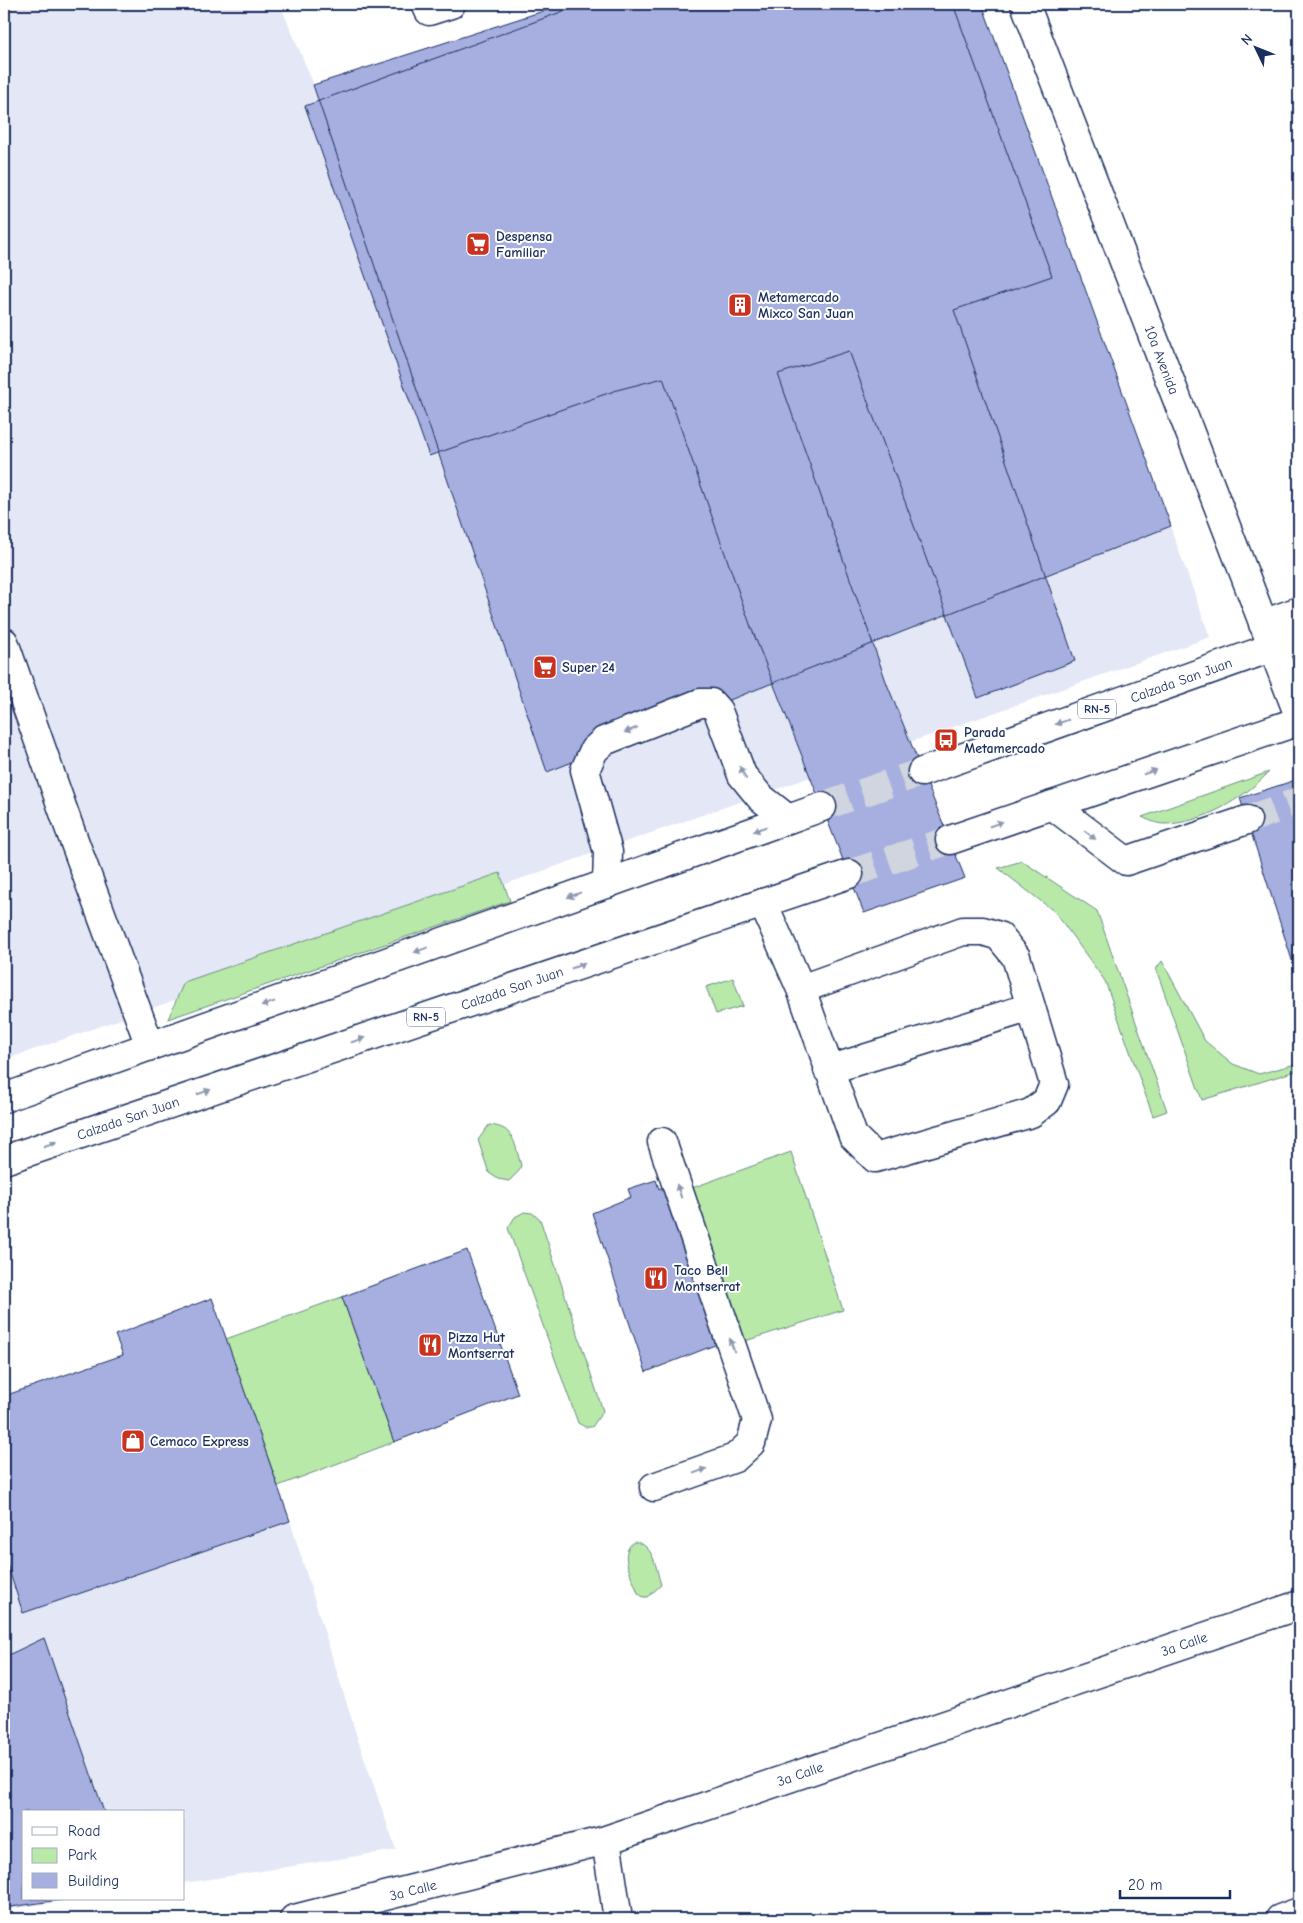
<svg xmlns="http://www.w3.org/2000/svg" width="1303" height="1923" font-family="'Comic Neue',sans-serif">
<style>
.built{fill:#e4e7f6}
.green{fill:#b9e9a9;stroke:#6a8c84}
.building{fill:#a6afe0;stroke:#1b2f5e}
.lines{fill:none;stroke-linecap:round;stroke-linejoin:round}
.minor-tunnel{stroke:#d1d5df;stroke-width:28;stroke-dasharray:28 14;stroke-linecap:butt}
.major-tunnel{stroke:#d1d5df;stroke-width:28;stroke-dasharray:28 14;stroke-linecap:butt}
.minor-casing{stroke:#1b2f5e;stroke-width:31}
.major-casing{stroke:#1b2f5e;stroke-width:31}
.minor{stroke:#fff;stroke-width:28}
.major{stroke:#fff;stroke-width:28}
.oneway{fill:#8d97ae}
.labels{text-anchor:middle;stroke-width:4;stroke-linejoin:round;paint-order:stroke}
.shield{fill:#fff;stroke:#5f6d8e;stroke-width:1}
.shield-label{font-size:12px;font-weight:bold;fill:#1b2f5e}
.poi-label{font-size:14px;font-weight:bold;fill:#1b2f5e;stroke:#fff;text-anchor:start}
.street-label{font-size:14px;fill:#1b2f5e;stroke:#fff}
</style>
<rect width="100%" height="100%" fill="#fff"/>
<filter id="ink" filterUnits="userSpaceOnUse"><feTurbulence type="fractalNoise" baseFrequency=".02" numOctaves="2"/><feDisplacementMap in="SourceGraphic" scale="10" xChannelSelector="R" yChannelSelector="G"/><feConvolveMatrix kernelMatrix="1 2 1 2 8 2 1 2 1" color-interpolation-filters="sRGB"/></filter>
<g filter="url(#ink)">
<path class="built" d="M 4,4 L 280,4 L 324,109 L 611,4 L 982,4 L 1210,637 L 4,1060 Z
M 212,1298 L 290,1521 L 358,1740 L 396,1850 L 184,1883 L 184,1812 L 24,1812 L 24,1899 L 76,1899 L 4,1910 L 4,1396 L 123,1355 L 115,1335 Z"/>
<path class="green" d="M 1269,772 C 1243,799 1202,824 1164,824 C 1157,824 1148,820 1142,817 Z
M 1022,861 L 1097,911 L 1167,1111 L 1153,1116 L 1105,981 L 1055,912 L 998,868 Z
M 500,873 L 510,901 L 168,1019 L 184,982 Z
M 1162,961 L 1205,1041 L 1233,1064 L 1259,1074 L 1299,1063 L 1299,1070 L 1202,1100 L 1156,969 Z
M 733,978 L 743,1006 L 716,1014 L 706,987 Z
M 489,1125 C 515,1127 514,1143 521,1165 L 519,1171 L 509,1181 L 498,1179 L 489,1173 L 478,1140 Z
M 791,1152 L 843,1310 L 742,1342 L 692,1188 Z
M 524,1212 L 532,1213 L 540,1219 L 603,1411 L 592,1427 L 585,1427 L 578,1423 L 508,1228 L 515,1217 Z
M 342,1297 L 394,1442 L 278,1486 L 226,1339 Z
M 634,1542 C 654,1543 656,1569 661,1585 L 648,1597 L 643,1597 L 638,1593 C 633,1578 617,1553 634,1542 Z"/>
<path class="building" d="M 565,4 L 982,4 L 1171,526 L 547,772 L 313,85 Z
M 583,4 L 953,4 L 1052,276 L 954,310 L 1075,661 L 978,698 L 849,351 L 778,374 L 887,684 L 965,878 L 864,913 L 751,627 L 663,378 L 617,390 L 429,456 L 305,106 Z
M 1299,779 L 1299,982 L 1240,798 Z
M 656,1180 L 659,1189 L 666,1185 L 720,1343 L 646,1372 L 592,1213 L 631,1197 L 628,1189 Z
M 467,1250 L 518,1394 L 394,1442 L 342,1297 Z
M 212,1298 L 290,1521 L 23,1613 L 4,1555 L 4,1396 L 123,1355 L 115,1335 Z
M 44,1638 L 104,1812 L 24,1812 L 24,1899 L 66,1899 L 4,1908 L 4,1657 Z"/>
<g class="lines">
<path class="minor-tunnel" d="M 1247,820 L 1299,801"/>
<path class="major-tunnel" d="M 822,807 L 922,772
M 849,874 L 950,840"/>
<g class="minor-casing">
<path id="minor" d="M 426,4 L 429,11 L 451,4
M 1025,4 L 1299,716
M 1263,624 L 1299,611
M 4,642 L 69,827 L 150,1046
M 1052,805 L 1126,861 L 1247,820
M 607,884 L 608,852 L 585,770 L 594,750 L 604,741 L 700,703 L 711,703 L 718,711 L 742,775 L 760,797 L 788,819
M 763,903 L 801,989 L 853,1136 L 875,1158 L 1031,1113 L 1047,1101 L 1054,1084 L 1016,957 L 999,936 L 983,931 L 963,931 L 801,989
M 828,1070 L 1031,1007
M 654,1487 L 735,1458 L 751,1443 L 757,1420 L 662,1142
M 606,1840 L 618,1919
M 294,1919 L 606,1840 L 1299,1605
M 1280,1919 L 1299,1912"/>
</g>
<g class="major-casing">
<path id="major" d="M 922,772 L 1299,638
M 950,840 L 1299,721
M 4,1098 L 822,807
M 4,1160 L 849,874"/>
</g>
<use href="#minor" class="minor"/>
<use href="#major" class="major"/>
</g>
<defs><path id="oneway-solid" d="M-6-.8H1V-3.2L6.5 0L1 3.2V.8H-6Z" transform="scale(1.25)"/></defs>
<g class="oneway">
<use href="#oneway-solid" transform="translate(1062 722) rotate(161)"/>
<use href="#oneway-solid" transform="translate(631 730) rotate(158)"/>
<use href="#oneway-solid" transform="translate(1150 772) rotate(-19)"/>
<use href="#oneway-solid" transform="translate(743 773) rotate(-118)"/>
<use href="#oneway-solid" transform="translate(996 824) rotate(-19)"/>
<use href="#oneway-solid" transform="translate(760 829) rotate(160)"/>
<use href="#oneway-solid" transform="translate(1090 835) rotate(38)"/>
<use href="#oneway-solid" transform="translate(574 895) rotate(160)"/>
<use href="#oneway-solid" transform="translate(421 950) rotate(160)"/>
<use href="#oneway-solid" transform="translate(578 966) rotate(-19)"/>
<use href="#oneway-solid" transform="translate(268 1004) rotate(160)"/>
<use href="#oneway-solid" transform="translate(358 1040) rotate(-19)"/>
<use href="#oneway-solid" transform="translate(204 1092) rotate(-19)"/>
<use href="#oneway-solid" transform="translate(50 1144) rotate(-19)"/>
<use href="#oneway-solid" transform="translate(679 1191) rotate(-109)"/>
<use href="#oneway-solid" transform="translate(732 1345) rotate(-109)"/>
<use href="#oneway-solid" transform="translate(700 1471) rotate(-20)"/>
</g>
</g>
<defs>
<g id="supermarket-square" transform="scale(1.25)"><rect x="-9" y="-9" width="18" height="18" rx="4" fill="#c8321e" stroke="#fff"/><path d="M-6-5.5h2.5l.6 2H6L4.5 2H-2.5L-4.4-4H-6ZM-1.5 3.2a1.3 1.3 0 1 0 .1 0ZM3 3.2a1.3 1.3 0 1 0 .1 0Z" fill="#fff"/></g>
<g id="building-square" transform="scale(1.25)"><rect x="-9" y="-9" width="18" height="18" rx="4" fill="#c8321e" stroke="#fff"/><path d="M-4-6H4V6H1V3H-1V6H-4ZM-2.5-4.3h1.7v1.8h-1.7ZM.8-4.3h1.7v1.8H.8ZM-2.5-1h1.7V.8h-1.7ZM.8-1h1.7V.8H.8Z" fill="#fff"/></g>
<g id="bus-square" transform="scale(1.25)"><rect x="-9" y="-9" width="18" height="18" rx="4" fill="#c8321e" stroke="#fff"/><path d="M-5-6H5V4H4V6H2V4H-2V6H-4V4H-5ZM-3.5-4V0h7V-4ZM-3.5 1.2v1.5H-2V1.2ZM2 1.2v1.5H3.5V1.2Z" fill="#fff"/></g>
<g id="restaurant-square" transform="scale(1.25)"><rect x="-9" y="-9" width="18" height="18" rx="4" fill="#c8321e" stroke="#fff"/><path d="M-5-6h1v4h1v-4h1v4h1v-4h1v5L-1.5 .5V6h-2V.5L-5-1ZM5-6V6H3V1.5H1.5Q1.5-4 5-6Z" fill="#fff"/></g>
<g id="shop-square" transform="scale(1.25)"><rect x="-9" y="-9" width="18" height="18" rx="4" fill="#c8321e" stroke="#fff"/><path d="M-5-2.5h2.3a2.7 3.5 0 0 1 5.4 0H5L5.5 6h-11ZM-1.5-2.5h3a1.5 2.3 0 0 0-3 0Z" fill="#fff"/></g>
</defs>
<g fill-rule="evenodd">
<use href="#supermarket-square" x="478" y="244"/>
<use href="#building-square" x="740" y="305"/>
<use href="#supermarket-square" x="545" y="667"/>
<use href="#bus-square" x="946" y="740"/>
<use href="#restaurant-square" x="656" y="1278"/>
<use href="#restaurant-square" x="430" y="1345"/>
<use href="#shop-square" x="133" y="1441"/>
</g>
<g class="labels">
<g class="shield">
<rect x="1078" y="699.5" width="38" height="19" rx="4"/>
<rect x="407" y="1007.5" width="38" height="19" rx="4"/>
</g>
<g class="shield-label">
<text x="1097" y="713">RN-5</text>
<text x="426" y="1021">RN-5</text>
</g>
<g class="poi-label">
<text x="496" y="241">Despensa<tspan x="496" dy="16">Familiar</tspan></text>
<text x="758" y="302">Metamercado<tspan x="758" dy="16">Mixco San Juan</tspan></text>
<text x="562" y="672">Super 24</text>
<text x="964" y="737">Parada<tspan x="964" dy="16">Metamercado</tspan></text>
<text x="674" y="1275">Taco Bell<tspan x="674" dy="16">Montserrat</tspan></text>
<text x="448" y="1342">Pizza Hut<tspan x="448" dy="16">Montserrat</tspan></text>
<text x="150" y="1446">Cemaco Express</text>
</g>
<g class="street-label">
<text transform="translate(1162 360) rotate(69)" y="5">10a Avenida</text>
<text transform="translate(1181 680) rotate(-20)" y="5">Calzada San Juan</text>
<text transform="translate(512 988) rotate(-19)" y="5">Calzada San Juan</text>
<text transform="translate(128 1118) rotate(-19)" y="5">Calzada San Juan</text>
<text transform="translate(1184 1644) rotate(-19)" y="5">3a Calle</text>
<text transform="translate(800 1774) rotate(-19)" y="5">3a Calle</text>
<text transform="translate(413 1890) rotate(-14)" y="5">3a Calle</text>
</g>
</g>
<rect width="1303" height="1923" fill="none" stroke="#fff" stroke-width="20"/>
<rect x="10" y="10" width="1283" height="1903" fill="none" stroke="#1b2f5e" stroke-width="2" filter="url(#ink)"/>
<rect x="22" y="1810" width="162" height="90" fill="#ffffff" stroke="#a4acbf"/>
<rect x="32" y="1827" width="25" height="8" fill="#ffffff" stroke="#a4acbf"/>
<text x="68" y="1836" font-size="15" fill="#1b2f5e">Road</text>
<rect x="32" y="1848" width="25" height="15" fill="#b9e9a9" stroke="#a4acbf"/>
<text x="68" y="1860" font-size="15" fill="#1b2f5e">Park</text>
<rect x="32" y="1873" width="25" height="15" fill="#a6afe0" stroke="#a4acbf"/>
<text x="68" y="1886" font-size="15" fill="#1b2f5e">Building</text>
<g transform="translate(1256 48) rotate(313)" stroke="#ffffff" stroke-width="4" paint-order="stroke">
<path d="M0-4L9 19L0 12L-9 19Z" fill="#1b2f5e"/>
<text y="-8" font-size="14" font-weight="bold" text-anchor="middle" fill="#1b2f5e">N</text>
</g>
<path d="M1120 1890v8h110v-8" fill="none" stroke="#1b2f5e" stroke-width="2.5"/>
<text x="1128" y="1890" font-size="15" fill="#1b2f5e" stroke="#ffffff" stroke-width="4" paint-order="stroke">20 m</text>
</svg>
